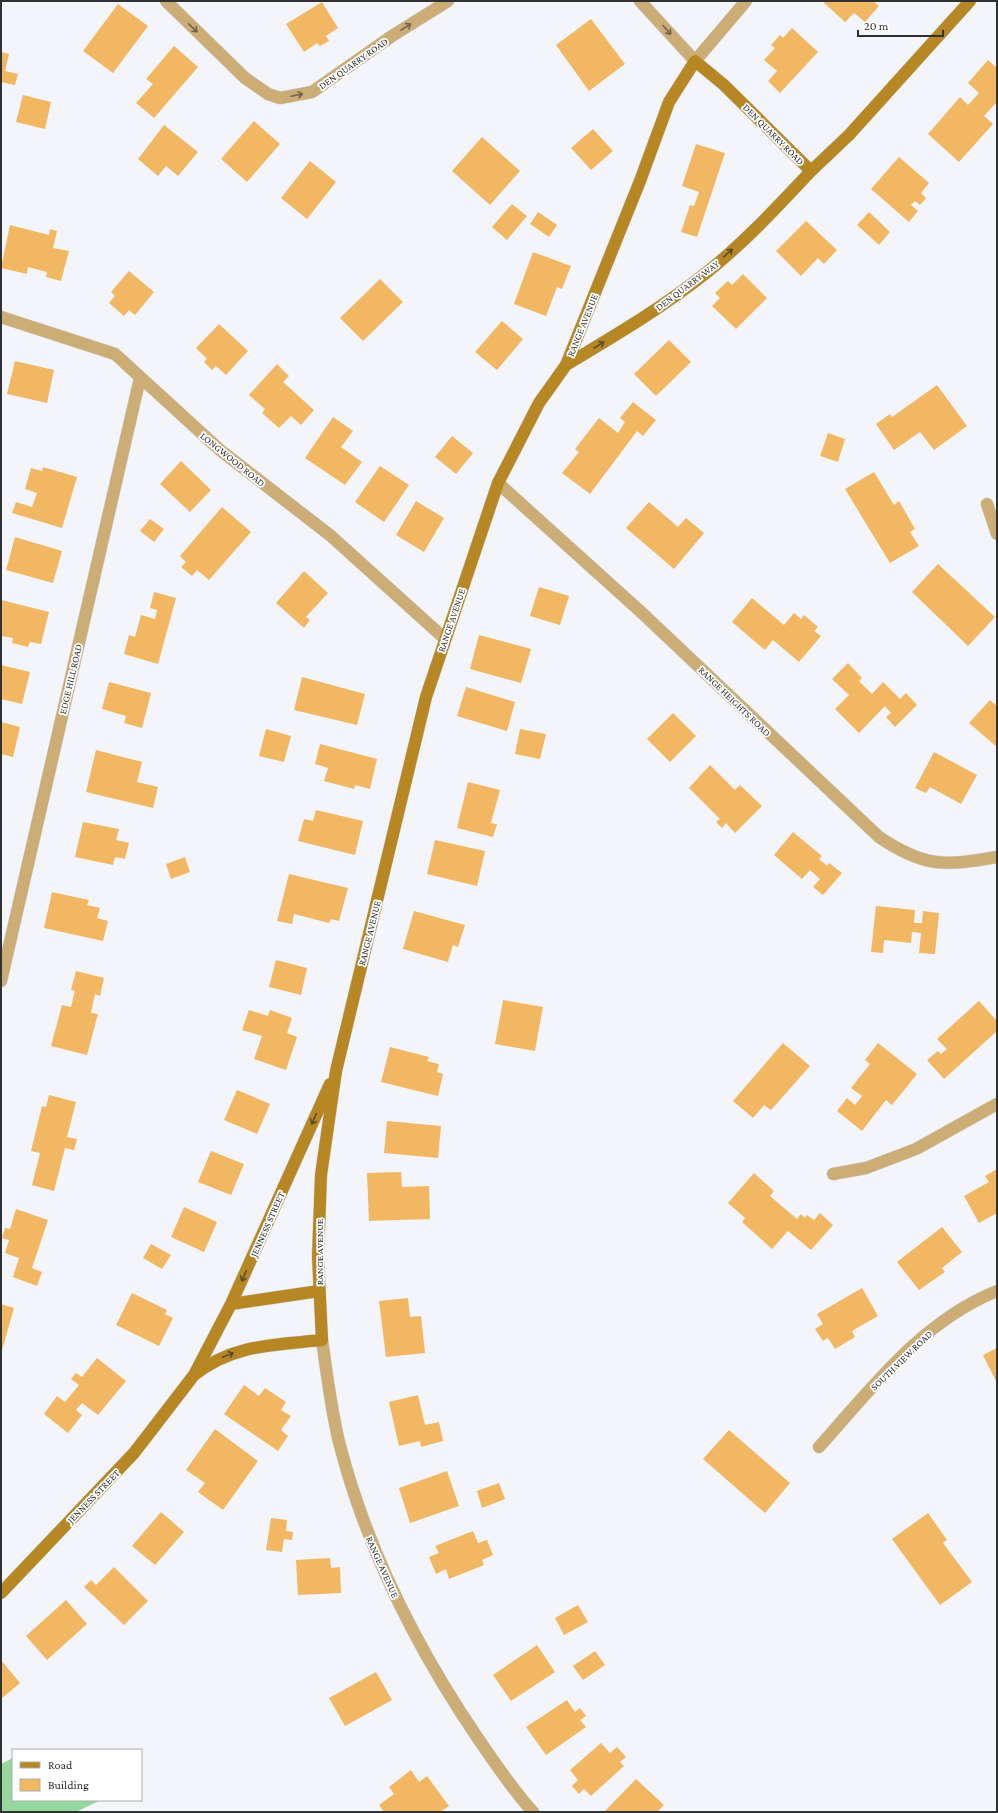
<svg xmlns="http://www.w3.org/2000/svg" width="998" height="1813" font-family="'Crimson Pro',serif">
<style>
.green{fill:#94d89d}
.building{fill:#f1b763}
.lines{fill:none;stroke-linecap:round;stroke-linejoin:round}
.street-casing{stroke:#d1d2d6;stroke-width:13}
.secondary-casing{stroke:#d1d2d6;stroke-width:13}
.street{stroke:#ccad75;stroke-width:12}
.secondary{stroke:#b68723;stroke-width:12}
.oneway{stroke:#6e634d}
.oneway2{stroke:#584b2e}
.labels{text-anchor:middle;stroke-width:3.5;stroke-linejoin:round;paint-order:stroke}
.street-label{font-size:10px;fill:#303132;stroke:#fff}
</style>
<rect width="100%" height="100%" fill="#f4f5fa"/>
<path class="green" d="M 13,1758 L 13,1800 L 101,1800 L 76,1812 L 1,1812 L 1,1764 Z"/>
<path class="building" d="M 822,1 L 873,1 L 879,6 L 865,22 L 854,13 L 845,22 Z
M 322,2 L 338,28 L 326,36 L 329,41 L 320,46 L 317,43 L 304,52 L 286,24 Z
M 118,4 L 148,26 L 113,73 L 83,51 Z
M 591,19 L 625,64 L 589,91 L 556,45 Z
M 792,28 L 818,52 L 780,93 L 768,81 L 777,71 L 764,60 L 775,48 L 771,45 L 780,35 L 783,38 Z
M 174,46 L 198,67 L 154,118 L 136,103 L 153,84 L 146,79 Z
M 1,52 L 9,54 L 5,71 L 18,74 L 15,85 L 1,82 Z
M 988,60 L 997,68 L 997,102 L 984,116 L 993,124 L 959,162 L 928,134 L 960,97 L 968,105 L 979,93 L 968,83 Z
M 23,95 L 51,102 L 45,129 L 16,122 Z
M 254,121 L 280,144 L 247,182 L 221,159 Z
M 164,125 L 198,152 L 178,176 L 166,166 L 158,176 L 138,159 Z
M 593,129 L 613,151 L 591,170 L 571,148 Z
M 482,137 L 520,171 L 490,205 L 452,171 Z
M 696,144 L 725,153 L 697,237 L 681,232 L 690,205 L 694,206 L 699,192 L 682,186 Z
M 899,157 L 929,183 L 921,193 L 926,198 L 920,205 L 915,201 L 911,205 L 918,211 L 909,222 L 871,189 Z
M 310,161 L 336,182 L 307,219 L 281,198 Z
M 512,204 L 527,216 L 507,240 L 492,227 Z
M 538,212 L 557,225 L 549,237 L 530,224 Z
M 869,212 L 890,232 L 879,245 L 857,225 Z
M 806,221 L 837,250 L 824,264 L 818,258 L 801,276 L 776,251 Z
M 10,225 L 49,235 L 50,229 L 57,231 L 53,248 L 69,251 L 61,281 L 46,277 L 47,272 L 28,267 L 27,274 L 1,268 Z
M 533,252 L 571,266 L 562,289 L 557,287 L 546,316 L 514,304 Z
M 129,271 L 154,292 L 135,315 L 129,310 L 124,316 L 109,303 L 115,296 L 111,292 Z
M 743,274 L 767,298 L 736,329 L 712,306 L 720,298 L 715,293 L 728,281 L 732,285 Z
M 380,279 L 403,302 L 363,341 L 340,318 Z
M 502,321 L 523,339 L 497,370 L 475,352 Z
M 219,324 L 248,351 L 226,375 L 216,366 L 212,370 L 204,362 L 207,359 L 196,348 Z
M 669,340 L 691,362 L 656,396 L 634,374 Z
M 15,361 L 54,370 L 47,403 L 7,394 Z
M 277,364 L 289,376 L 283,382 L 314,410 L 301,425 L 291,416 L 279,428 L 262,413 L 265,409 L 249,395 Z
M 937,385 L 967,426 L 934,450 L 920,432 L 894,450 L 876,424 L 890,414 L 892,417 Z
M 633,402 L 656,420 L 643,436 L 637,431 L 590,494 L 562,473 L 579,452 L 575,449 L 599,418 L 618,433 L 625,422 L 620,418 Z
M 333,417 L 353,431 L 341,447 L 362,462 L 345,485 L 305,458 Z
M 828,433 L 845,439 L 838,462 L 820,456 Z
M 452,436 L 473,453 L 456,474 L 435,457 Z
M 181,461 L 211,490 L 190,512 L 160,484 Z
M 380,466 L 409,485 L 384,522 L 355,502 Z
M 43,467 L 77,477 L 62,528 L 12,513 L 16,502 L 32,507 L 37,493 L 25,489 L 31,468 L 42,471 Z
M 874,472 L 894,505 L 899,501 L 915,529 L 910,532 L 919,546 L 890,563 L 845,489 Z
M 416,501 L 444,518 L 424,552 L 396,535 Z
M 649,502 L 678,527 L 686,518 L 704,533 L 674,569 L 626,528 Z
M 222,507 L 251,532 L 209,580 L 197,570 L 192,576 L 181,567 L 186,562 L 180,556 Z
M 150,519 L 164,529 L 154,542 L 140,531 Z
M 15,537 L 62,551 L 53,583 L 6,570 Z
M 938,564 L 995,617 L 968,646 L 912,592 Z
M 304,571 L 328,593 L 306,617 L 310,620 L 304,628 L 276,603 Z
M 539,587 L 569,596 L 560,625 L 530,616 Z
M 154,592 L 176,598 L 158,664 L 124,654 L 129,635 L 135,637 L 141,615 L 155,619 L 157,610 L 150,608 Z
M 752,598 L 784,625 L 794,613 L 801,619 L 804,615 L 818,627 L 814,631 L 821,636 L 799,662 L 773,640 L 765,650 L 732,622 Z
M 1,600 L 49,612 L 41,644 L 30,642 L 28,647 L 12,643 L 13,638 L 1,636 Z
M 479,635 L 531,649 L 521,683 L 470,669 Z
M 848,663 L 862,678 L 859,681 L 872,694 L 883,682 L 900,699 L 906,693 L 917,705 L 895,727 L 886,717 L 891,713 L 885,706 L 859,733 L 835,709 L 849,695 L 832,679 Z
M 1,665 L 30,672 L 22,704 L 1,699 Z
M 302,677 L 365,694 L 357,725 L 294,710 Z
M 109,682 L 151,693 L 142,728 L 124,723 L 126,716 L 102,709 Z
M 466,687 L 515,702 L 507,731 L 457,716 Z
M 990,700 L 997,706 L 997,747 L 969,723 Z
M 673,713 L 696,736 L 670,762 L 647,739 Z
M 1,722 L 20,727 L 13,757 L 1,754 Z
M 266,729 L 291,736 L 284,762 L 259,756 Z
M 520,729 L 546,734 L 540,759 L 515,754 Z
M 320,744 L 377,759 L 370,789 L 355,785 L 354,789 L 324,781 L 328,768 L 315,764 Z
M 96,750 L 142,762 L 137,782 L 158,787 L 153,808 L 86,792 Z
M 934,752 L 977,775 L 961,804 L 930,787 L 926,793 L 915,788 Z
M 710,765 L 735,790 L 740,785 L 762,806 L 735,833 L 726,823 L 722,828 L 716,822 L 720,819 L 689,788 Z
M 468,782 L 500,790 L 491,823 L 497,824 L 493,837 L 457,828 Z
M 316,810 L 363,821 L 355,855 L 298,841 L 304,819 L 313,821 Z
M 83,822 L 119,829 L 116,840 L 129,843 L 125,859 L 115,857 L 113,865 L 75,857 Z
M 793,832 L 822,856 L 819,859 L 827,866 L 829,863 L 842,873 L 823,895 L 813,887 L 820,879 L 810,870 L 802,879 L 774,855 Z
M 435,840 L 485,851 L 477,886 L 427,874 Z
M 185,857 L 190,872 L 171,879 L 166,864 Z
M 289,874 L 348,888 L 339,921 L 331,919 L 329,923 L 294,914 L 292,924 L 277,921 Z
M 52,892 L 89,900 L 87,905 L 100,908 L 97,918 L 108,921 L 103,941 L 44,928 Z
M 876,906 L 915,910 L 914,923 L 922,923 L 923,911 L 939,913 L 935,954 L 919,953 L 921,933 L 912,932 L 911,943 L 884,940 L 883,953 L 871,952 Z
M 414,911 L 465,925 L 458,947 L 453,945 L 448,962 L 403,949 Z
M 276,960 L 307,968 L 301,995 L 269,987 Z
M 76,971 L 104,978 L 100,996 L 95,994 L 91,1013 L 98,1014 L 87,1055 L 51,1046 L 62,1005 L 71,1007 L 75,991 L 71,990 Z
M 503,1000 L 543,1007 L 535,1051 L 495,1044 Z
M 979,1001 L 997,1021 L 997,1031 L 944,1079 L 927,1060 L 938,1051 L 941,1054 L 947,1049 L 937,1039 Z
M 249,1010 L 268,1016 L 270,1010 L 292,1018 L 287,1033 L 297,1037 L 286,1070 L 254,1059 L 262,1036 L 242,1030 Z
M 783,1043 L 810,1066 L 771,1110 L 764,1105 L 753,1118 L 733,1101 Z
M 878,1043 L 917,1074 L 892,1105 L 886,1100 L 862,1131 L 837,1111 L 847,1098 L 855,1105 L 862,1096 L 851,1088 L 870,1064 L 865,1060 Z
M 390,1047 L 429,1057 L 427,1061 L 439,1064 L 437,1072 L 443,1074 L 438,1096 L 381,1082 Z
M 237,1090 L 270,1104 L 257,1134 L 224,1120 Z
M 49,1095 L 76,1102 L 67,1137 L 77,1139 L 74,1150 L 65,1148 L 54,1191 L 32,1185 L 40,1153 L 31,1151 L 42,1106 L 46,1107 Z
M 387,1121 L 441,1126 L 438,1158 L 384,1153 Z
M 211,1151 L 244,1164 L 231,1195 L 198,1182 Z
M 997,1169 L 997,1213 L 979,1223 L 964,1196 L 989,1182 L 985,1176 Z
M 401,1172 L 402,1187 L 429,1186 L 430,1219 L 369,1221 L 367,1173 Z
M 754,1173 L 774,1191 L 770,1196 L 797,1219 L 801,1214 L 805,1218 L 807,1215 L 814,1220 L 820,1213 L 833,1225 L 811,1250 L 788,1231 L 772,1249 L 742,1222 L 745,1218 L 728,1203 Z
M 184,1207 L 217,1222 L 204,1252 L 171,1237 Z
M 16,1209 L 48,1220 L 32,1268 L 42,1272 L 37,1286 L 13,1277 L 19,1258 L 5,1253 L 9,1240 L 2,1238 L 5,1228 L 10,1229 Z
M 942,1227 L 962,1252 L 942,1268 L 945,1272 L 919,1290 L 897,1262 Z
M 151,1244 L 171,1255 L 162,1269 L 143,1258 Z
M 862,1288 L 878,1316 L 852,1331 L 855,1337 L 835,1349 L 828,1338 L 823,1341 L 815,1329 L 823,1324 L 817,1314 Z
M 132,1293 L 167,1310 L 165,1314 L 173,1318 L 159,1346 L 116,1325 Z
M 408,1298 L 410,1317 L 421,1316 L 425,1353 L 386,1357 L 379,1301 Z
M 1,1304 L 14,1308 L 1,1354 Z
M 997,1348 L 997,1383 L 983,1355 Z
M 97,1358 L 126,1381 L 98,1415 L 82,1403 L 76,1410 L 82,1415 L 68,1433 L 44,1414 L 57,1396 L 65,1402 L 79,1385 L 71,1379 L 76,1373 L 82,1377 Z
M 244,1385 L 259,1396 L 265,1388 L 286,1402 L 281,1410 L 291,1416 L 281,1430 L 288,1436 L 278,1451 L 224,1414 Z
M 418,1395 L 425,1425 L 439,1422 L 443,1441 L 421,1447 L 420,1441 L 399,1446 L 389,1402 Z
M 215,1429 L 258,1461 L 223,1510 L 198,1492 L 205,1483 L 186,1470 Z
M 729,1430 L 790,1483 L 765,1513 L 703,1459 Z
M 447,1471 L 459,1506 L 410,1523 L 399,1488 Z
M 499,1483 L 505,1499 L 482,1508 L 477,1491 Z
M 161,1512 L 184,1532 L 155,1565 L 132,1546 Z
M 928,1513 L 947,1540 L 943,1543 L 972,1582 L 940,1605 L 892,1539 Z
M 271,1518 L 287,1520 L 286,1531 L 293,1532 L 292,1540 L 284,1539 L 282,1552 L 266,1550 Z
M 473,1531 L 478,1543 L 487,1540 L 493,1555 L 482,1560 L 484,1565 L 449,1579 L 446,1569 L 436,1574 L 429,1557 L 439,1553 L 435,1546 Z
M 330,1558 L 331,1568 L 340,1567 L 341,1593 L 298,1595 L 296,1560 Z
M 114,1567 L 148,1601 L 124,1625 L 84,1587 L 91,1580 L 96,1585 Z
M 66,1600 L 87,1624 L 47,1660 L 26,1636 Z
M 578,1605 L 588,1622 L 564,1635 L 555,1618 Z
M 537,1645 L 555,1672 L 511,1701 L 493,1675 Z
M 595,1651 L 605,1665 L 583,1680 L 573,1666 Z
M 1,1660 L 20,1683 L 1,1699 Z
M 376,1672 L 392,1700 L 345,1726 L 329,1698 Z
M 567,1700 L 575,1712 L 580,1708 L 586,1716 L 580,1720 L 586,1727 L 546,1755 L 526,1727 Z
M 601,1743 L 610,1753 L 617,1747 L 626,1757 L 620,1762 L 624,1766 L 591,1796 L 584,1789 L 579,1794 L 572,1786 L 578,1780 L 570,1770 Z
M 411,1770 L 419,1782 L 427,1776 L 449,1806 L 440,1812 L 384,1812 L 379,1805 L 394,1794 L 389,1787 Z
M 636,1779 L 664,1805 L 657,1812 L 604,1812 Z"/>
<g class="lines">
<g class="street-casing">
<path id="street" d="M 166,1 L 245,78 L 268,94 L 280,98 L 312,92 L 392,36 L 448,1
M 640,1 L 695,61 L 746,1
M 1,317 L 115,354 L 220,450 L 331,536 L 444,638
M 498,483 L 641,612 L 879,837 C 925,868 945,866 997,857
M 987,504 L 997,534
M 1,981 L 140,378
M 833,1174 L 866,1168 L 916,1149 L 997,1104
M 322,1340 C 327,1374 331,1409 339,1442 C 366,1547 416,1647 477,1737 C 494,1762 512,1789 533,1812
M 819,1447 C 871,1389 922,1321 997,1291"/>
</g>
<g class="secondary-casing">
<path id="secondary" d="M 566,365 C 614,336 662,308 706,273 C 744,243 778,206 811,171
M 231,1304 L 319,1291
M 194,1375 C 233,1344 275,1345 322,1340 L 318,1256 L 321,1175 L 336,1071 L 426,697 L 498,483 L 539,403 L 566,365 L 640,181 L 669,102 L 695,61 L 724,85 L 811,171 L 849,135 L 970,1
M 1,1593 L 134,1453 L 194,1375 L 231,1304 L 330,1084"/>
</g>
<use href="#street" class="street"/>
<use href="#secondary" class="secondary"/>
</g>
<defs><path id="oneway-shaft" d="M-6 0H5M1.5-3L5.5 0L1.5 3" fill="none" stroke-width="1.6" stroke-linecap="round" stroke-linejoin="round"/></defs>
<g class="oneway">
<use href="#oneway-shaft" transform="translate(406 27) rotate(-32)"/>
<use href="#oneway-shaft" transform="translate(193 28) rotate(44)"/>
<use href="#oneway-shaft" transform="translate(667 30) rotate(48)"/>
<use href="#oneway-shaft" transform="translate(297 95) rotate(-12)"/>
</g>
<g class="oneway2">
<use href="#oneway-shaft" transform="translate(728 253) rotate(-42)"/>
<use href="#oneway-shaft" transform="translate(599 345) rotate(-31)"/>
<use href="#oneway-shaft" transform="translate(314 1119) rotate(114)"/>
<use href="#oneway-shaft" transform="translate(244 1276) rotate(114)"/>
<use href="#oneway-shaft" transform="translate(228 1355) rotate(-22)"/>
</g>
<g class="labels">
<g class="street-label">
<text transform="translate(353 63) rotate(-35)" y="4">DEN QUARRY ROAD</text>
<text transform="translate(774 134) rotate(45)" y="4">DEN QUARRY ROAD</text>
<text transform="translate(687 285) rotate(-37)" y="4">DEN QUARRY WAY</text>
<text transform="translate(582 325) rotate(-68)" y="4">RANGE AVENUE</text>
<text transform="translate(233 459) rotate(39)" y="4">LONGWOOD ROAD</text>
<text transform="translate(451 620) rotate(-71)" y="4">RANGE AVENUE</text>
<text transform="translate(70 679) rotate(-77)" y="4">EDGE HILL ROAD</text>
<text transform="translate(735 701) rotate(44)" y="4">RANGE HEIGHTS ROAD</text>
<text transform="translate(369 933) rotate(-76)" y="4">RANGE AVENUE</text>
<text transform="translate(267 1224) rotate(-66)" y="4">JENNESS STREET</text>
<text transform="translate(319 1252) rotate(-90)" y="4">RANGE AVENUE</text>
<text transform="translate(901 1360) rotate(-44)" y="4">SOUTH VIEW ROAD</text>
<text transform="translate(93 1496) rotate(-46)" y="4">JENNESS STREET</text>
<text transform="translate(383 1567) rotate(66)" y="4">RANGE AVENUE</text>
</g>
</g>
<rect width="998" height="1813" fill="none" stroke="#303132" stroke-width="4"/>
<rect x="12" y="1749" width="130" height="52" fill="#ffffff" stroke="#acadad"/>
<rect x="20" y="1762" width="20" height="6" fill="#b68723" stroke="#acadad"/>
<text x="48" y="1769" font-size="12" fill="#303132">Road</text>
<rect x="20" y="1779" width="20" height="12" fill="#f1b763" stroke="#acadad"/>
<text x="48" y="1789" font-size="12" fill="#303132">Building</text>
<path d="M858 30v6h85v-6" fill="none" stroke="#303132" stroke-width="2"/>
<text x="864" y="30" font-size="12" fill="#303132" stroke="#ffffff" stroke-width="3" paint-order="stroke">20 m</text>
</svg>
